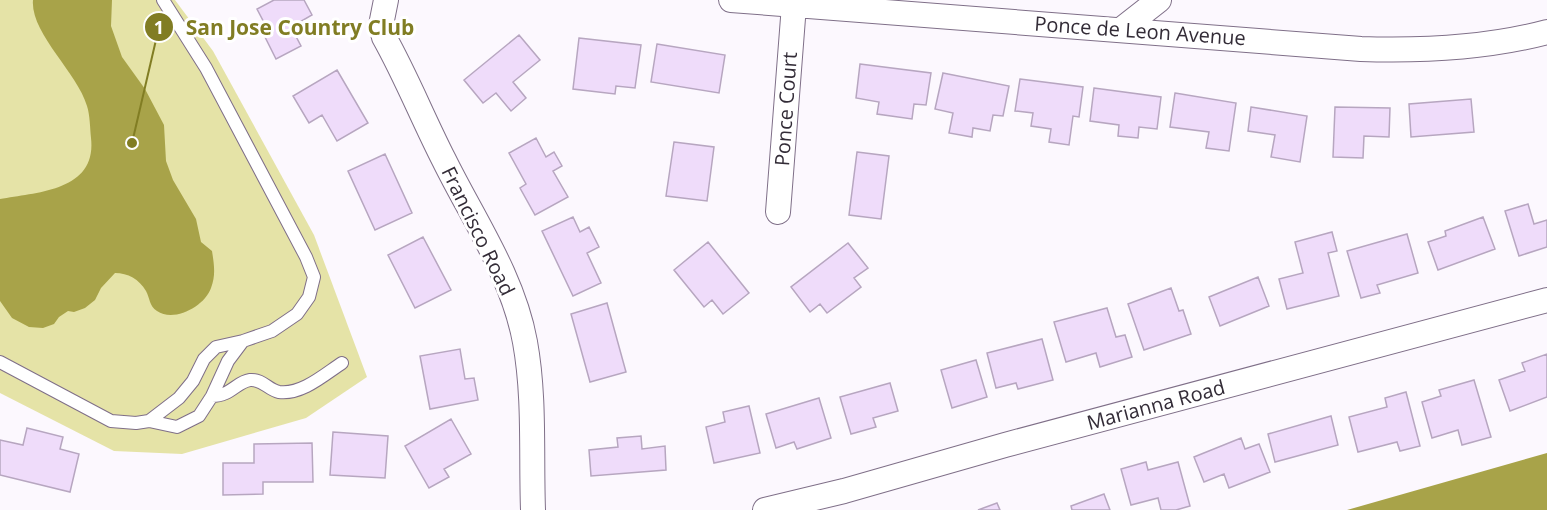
<svg xmlns="http://www.w3.org/2000/svg" width="1547" height="510" font-family="'Open Sans',sans-serif">
<style>
.green{fill:#e5e3a7}
.water{fill:#a8a349}
.building{fill:#efdcfa;stroke:#b7a6c0;stroke-width:1.5}
.lines{fill:none;stroke-linecap:round;stroke-linejoin:round}
.service-casing{stroke:#7f6f88;stroke-width:14}
.minor-casing{stroke:#7f6f88;stroke-width:26}
.service{stroke:#fff;stroke-width:12}
.minor{stroke:#fff;stroke-width:24}
.labels{text-anchor:middle;stroke-width:6;stroke-linejoin:round;paint-order:stroke}
.street-label{font-size:20px;fill:#332c37;stroke:#fff}
.leader{fill:none;stroke:#817d23;stroke-width:2}
.callout-dot{fill:#817d23;stroke:#fff;stroke-width:2}
.mark-label{font-size:18px;text-anchor:middle;font-weight:bold;fill:#fff}
.callout-label{font-size:21px;text-anchor:middle;font-weight:bold;fill:#817d23;stroke:#fff;stroke-width:6;stroke-linejoin:round;paint-order:stroke}
</style>
<rect width="100%" height="100%" fill="#fcf8fe"/>
<path class="green" d="M 0,0 L 175,0 L 213,51 L 314,235 L 367,377 L 306,418 L 182,454 L 114,451 L 0,393 Z"/>
<path class="water" d="M 33,0 L 112,0 L 111,26 L 122,57 L 145,89 L 164,125 L 166,161 L 173,180 L 196,219 L 201,242 L 212,251 C 214,264 216,275 211,288 C 205,306 174,323 157,311 C 149,306 150,298 146,291 C 139,279 128,273 115,273 L 101,288 L 95,300 L 85,308 L 74,312 L 68,311 L 59,317 L 54,324 L 43,328 L 29,327 L 12,318 L 0,301 L 0,199 C 37,192 97,191 91,138 C 90,128 90,115 87,106 C 77,72 30,33 33,0 Z
M 1547,453 L 1547,510 L 1347,510 Z"/>
<path class="building" d="M 274,0 L 304,0 L 312,15 L 291,27 L 301,46 L 276,59 L 264,35 L 269,32 L 257,9 Z
M 519,35 L 540,60 L 513,82 L 526,98 L 511,111 L 496,93 L 483,103 L 464,80 Z
M 579,38 L 641,45 L 635,88 L 616,86 L 615,94 L 573,89 Z
M 657,44 L 725,55 L 719,93 L 651,82 Z
M 860,64 L 931,73 L 926,105 L 914,104 L 912,119 L 877,114 L 879,102 L 856,98 Z
M 337,70 L 368,123 L 337,141 L 322,115 L 309,123 L 293,96 Z
M 943,73 L 1009,86 L 1003,116 L 993,115 L 990,131 L 973,128 L 972,137 L 949,133 L 953,113 L 935,109 Z
M 1020,79 L 1083,87 L 1079,117 L 1073,116 L 1069,145 L 1049,142 L 1051,129 L 1031,126 L 1033,113 L 1015,111 Z
M 1094,88 L 1161,97 L 1157,129 L 1139,127 L 1138,138 L 1118,136 L 1119,125 L 1090,121 Z
M 1175,93 L 1236,103 L 1229,151 L 1206,148 L 1209,132 L 1170,127 Z
M 1471,99 L 1474,132 L 1411,137 L 1409,104 Z
M 1251,107 L 1307,116 L 1300,162 L 1271,157 L 1275,135 L 1248,131 Z
M 1335,107 L 1390,108 L 1389,137 L 1364,136 L 1363,158 L 1333,157 Z
M 536,138 L 546,157 L 554,152 L 562,166 L 553,171 L 568,197 L 535,215 L 520,188 L 526,184 L 509,153 Z
M 674,142 L 714,147 L 707,201 L 666,196 Z
M 857,152 L 889,156 L 881,219 L 849,215 Z
M 385,154 L 412,213 L 375,230 L 348,171 Z
M 1528,204 L 1534,224 L 1547,220 L 1547,247 L 1519,256 L 1505,211 Z
M 573,217 L 580,232 L 589,227 L 599,247 L 587,253 L 601,283 L 573,296 L 542,231 Z
M 1483,217 L 1495,249 L 1438,270 L 1428,242 L 1446,236 L 1445,231 Z
M 1332,232 L 1337,251 L 1328,253 L 1339,296 L 1287,309 L 1279,279 L 1303,273 L 1295,242 Z
M 1407,234 L 1418,273 L 1377,285 L 1380,293 L 1361,298 L 1347,251 Z
M 423,237 L 451,290 L 415,308 L 388,255 Z
M 708,242 L 749,293 L 723,314 L 712,300 L 704,307 L 674,270 Z
M 848,243 L 868,268 L 854,278 L 861,287 L 827,313 L 820,304 L 810,312 L 791,287 Z
M 1258,277 L 1269,306 L 1220,326 L 1209,297 Z
M 1171,288 L 1179,311 L 1183,310 L 1191,334 L 1144,350 L 1128,304 Z
M 607,303 L 626,372 L 590,382 L 571,314 Z
M 1107,308 L 1116,337 L 1125,335 L 1132,357 L 1100,367 L 1096,353 L 1066,362 L 1054,322 Z
M 1042,339 L 1053,380 L 1018,389 L 1016,383 L 996,388 L 987,353 Z
M 460,349 L 465,379 L 474,378 L 478,400 L 430,409 L 420,356 Z
M 1547,354 L 1547,397 L 1510,411 L 1499,380 L 1525,371 L 1522,363 Z
M 976,360 L 987,397 L 952,408 L 941,370 Z
M 1474,380 L 1491,437 L 1462,445 L 1458,430 L 1432,438 L 1422,402 L 1441,396 L 1439,390 Z
M 890,383 L 898,411 L 873,418 L 876,427 L 851,434 L 840,397 Z
M 1406,392 L 1420,446 L 1400,451 L 1397,442 L 1358,452 L 1349,417 L 1387,407 L 1385,398 Z
M 819,398 L 831,438 L 797,449 L 794,442 L 776,448 L 766,414 Z
M 749,406 L 760,453 L 714,463 L 706,427 L 725,422 L 723,412 Z
M 1331,416 L 1338,445 L 1275,462 L 1268,434 Z
M 451,419 L 471,454 L 444,469 L 449,477 L 429,488 L 405,446 Z
M 27,428 L 63,437 L 60,449 L 79,454 L 70,492 L 0,475 L 0,440 L 23,445 Z
M 333,432 L 388,436 L 385,478 L 330,475 Z
M 641,436 L 642,449 L 665,446 L 666,470 L 591,476 L 589,450 L 618,447 L 617,438 Z
M 1241,438 L 1245,449 L 1259,444 L 1270,472 L 1229,488 L 1224,474 L 1204,482 L 1194,457 Z
M 312,443 L 313,482 L 263,482 L 263,494 L 223,495 L 223,463 L 254,463 L 254,444 Z
M 1146,462 L 1148,470 L 1178,462 L 1190,506 L 1176,510 L 1161,510 L 1158,498 L 1131,505 L 1121,469 Z
M 1104,494 L 1110,510 L 1072,510 L 1071,506 Z
M 997,503 L 1000,510 L 978,510 Z"/>
<g class="lines">
<g class="service-casing">
<path id="service" d="M 0,362 L 111,421 L 136,423 L 149,421 L 179,398 L 193,381 L 204,359 L 216,347 L 243,341 L 272,331 L 297,314 L 309,297 L 314,277 L 306,257 L 206,68 L 163,0
M 212,396 C 231,396 236,382 250,380 C 263,379 268,390 279,392 C 302,395 325,374 342,363
M 149,421 L 177,427 L 199,416 L 212,396 L 228,361 L 243,341"/>
</g>
<g class="minor-casing">
<path id="minor" d="M 386,0 L 381,25 L 384,37 C 406,76 423,119 444,160 C 473,219 513,276 525,342 C 535,397 531,454 533,510
M 731,0 L 1361,49 C 1423,51 1487,48 1547,32
M 1122,29 L 1159,0
M 778,212 L 794,5
M 765,510 L 844,491 L 1005,445 L 1547,300"/>
</g>
<use href="#service" class="service"/>
<use href="#minor" class="minor"/>
</g>
<g class="labels">
<g class="street-label">
<text transform="translate(1140 31) rotate(4)" y="7">Ponce de Leon Avenue</text>
<text transform="translate(786 109) rotate(-86)" y="7">Ponce Court</text>
<text transform="translate(478 231) rotate(64)" y="7">Francisco Road</text>
<text transform="translate(1156 405) rotate(-15)" y="7">Marianna Road</text>
</g>
</g>
<path class="leader" d="M132 143L159 27"/>
<g class="callout-dot">
<circle cx="132" cy="143" r="6"/>
<circle cx="159" cy="27" r="15"/>
</g>
<g class="mark-label">
<text x="159" y="34">1</text>
</g>
<g class="callout-label">
<text x="300" y="35">San Jose Country Club</text>
</g>
</svg>
